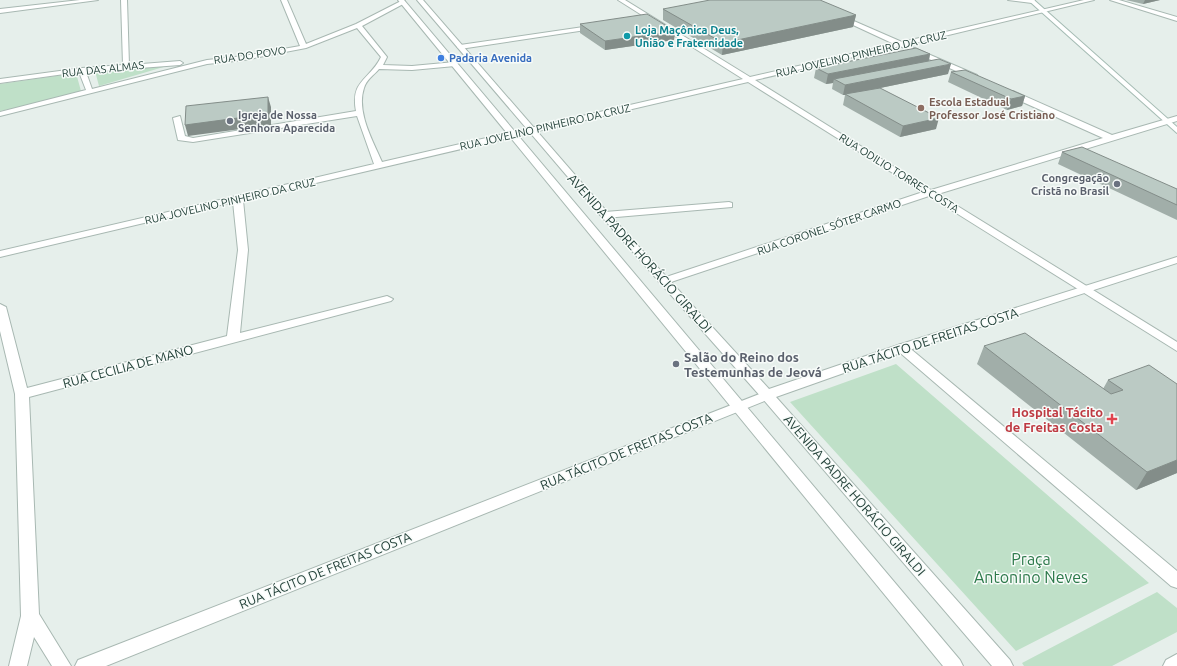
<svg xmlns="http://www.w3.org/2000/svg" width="1177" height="666" font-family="Ubuntu,sans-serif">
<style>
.green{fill:#bfe0c8}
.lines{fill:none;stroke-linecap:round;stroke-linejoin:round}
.minor-casing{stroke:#a8b8b2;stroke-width:2}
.tertiary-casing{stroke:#a8b8b2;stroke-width:2}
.secondary-casing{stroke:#a4bbb3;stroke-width:2}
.minor{fill:#fff;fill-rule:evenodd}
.tertiary{fill:#fff;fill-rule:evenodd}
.secondary{fill:#fff;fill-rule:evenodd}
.wall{fill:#a1aea9}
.shaded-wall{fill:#838d89}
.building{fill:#bbcac4;stroke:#838d89}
.culture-dot{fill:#0f9aa8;stroke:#f7fbf9;stroke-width:1.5}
.shop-dot{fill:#3f7fe0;stroke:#f7fbf9;stroke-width:1.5}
.education-dot{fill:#8d6e63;stroke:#f7fbf9;stroke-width:1.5}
.worship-dot{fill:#6b7280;stroke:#f7fbf9;stroke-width:1.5}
.health-dot{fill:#e0444e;stroke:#f7fbf9;stroke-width:1.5}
.labels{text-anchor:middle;stroke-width:3;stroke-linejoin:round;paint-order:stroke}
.far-culture-label{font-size:11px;font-weight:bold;fill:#0d838f;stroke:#f7fbf9;text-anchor:start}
.far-street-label{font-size:11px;fill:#24423a;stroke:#f7fbf9}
.far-shop-label{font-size:11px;font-weight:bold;fill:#366cbe;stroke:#f7fbf9;text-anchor:start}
.far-education-label{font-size:11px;font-weight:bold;fill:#785e54;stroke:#f7fbf9;text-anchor:start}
.far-worship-label{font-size:11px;font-weight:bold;fill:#5b616d;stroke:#f7fbf9;text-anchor:start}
.street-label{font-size:13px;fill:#24423a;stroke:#f7fbf9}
.worship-label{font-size:13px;font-weight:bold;fill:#5b616d;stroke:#f7fbf9;text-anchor:start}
.health-label{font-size:13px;font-weight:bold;fill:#be3a42;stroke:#f7fbf9;text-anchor:end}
.near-park-label{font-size:16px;fill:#2d7a4b;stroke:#f7fbf9}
</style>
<rect width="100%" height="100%" fill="#e6efeb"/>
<path class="green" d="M 167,66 L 99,86 L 95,71 Z
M 76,73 L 81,91 L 45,102 L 0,111 L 0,84 Z
M 896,364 L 1149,583 L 1016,651 L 790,402 Z
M 1157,592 L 1177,608 L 1177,632 L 1112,666 L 1024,666 L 1022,663 Z"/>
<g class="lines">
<g class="minor-casing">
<path id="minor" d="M 80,0 L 98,0 L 0,13 L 0,9 Z
M 121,0 L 127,0 L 129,65 L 180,61 L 183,63 L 180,65 L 86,72 L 92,89 L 207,60 L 244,56 L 300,46 L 281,0 L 287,0 L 306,44 L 356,24 L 401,1 L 405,1 L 405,3 L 362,26 L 387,57 L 383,65 L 412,66 L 455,62 L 458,64 L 455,66 L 412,70 L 379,69 C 374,75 366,80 364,88 C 356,112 373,141 382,162 L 743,79 L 618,0 L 625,0 L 750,77 L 894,44 L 838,18 L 837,17 L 840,15 L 902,42 L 1084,0 L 1094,0 L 907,45 L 977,75 L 978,77 L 974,79 L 900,46 L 755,80 L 931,190 L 1103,138 L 1007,95 L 1007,91 L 1013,91 L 1112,135 L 1177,116 L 1177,121 L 938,194 L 1177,342 L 1177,351 L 929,196 L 668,283 L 660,283 L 658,281 L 660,279 L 923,192 L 748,82 L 243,200 L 248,250 L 240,333 L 387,296 L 393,299 L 391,301 L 29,397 L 39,614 L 71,666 L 52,666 L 34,637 L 27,666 L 9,666 L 21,616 L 15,394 L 0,331 L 0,304 L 6,307 L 27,388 L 227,336 L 238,250 L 233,202 L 0,257 L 0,251 L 374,164 L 357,116 L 193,142 L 178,140 L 173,118 L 180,116 L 185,136 L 193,138 L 356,111 C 350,80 370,80 381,57 L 357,28 L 306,48 L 244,60 L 207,64 L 0,116 L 0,112 L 86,90 L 79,72 L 0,83 L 0,79 L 82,68 L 123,65 Z
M 1008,0 L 1034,0 L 1035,1 L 1032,3 Z
M 1110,0 L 1119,0 L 1177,17 L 1177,21 Z
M 597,25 L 600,27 L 599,28 L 460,49 L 457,47 L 460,45 Z
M 729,202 L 732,203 L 732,207 L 605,218 L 600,215 L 605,212 Z
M 902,344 L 906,345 L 1177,571 L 1177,588 L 1171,586 L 898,351 L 896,348 L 898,345 Z
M 767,391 L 772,392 L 774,395 L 772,398 L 106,666 L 75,666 L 78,660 Z
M 1177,654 L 1177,666 L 1163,666 L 1166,660 Z"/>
</g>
<g class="tertiary-casing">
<path id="tertiary" d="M 398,0 L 404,0 L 960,660 L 963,666 L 943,666 Z
M 417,0 L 423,0 L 608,213 L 769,389 L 898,345 L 1177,257 L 1177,263 L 906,351 L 776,397 L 1010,660 L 1013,666 L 992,666 L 762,398 L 602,217 Z"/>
</g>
<g class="secondary-casing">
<path id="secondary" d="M 1028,0 L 1034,0 L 1177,127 L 1177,133 Z"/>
</g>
<use href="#minor" class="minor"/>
<use href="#tertiary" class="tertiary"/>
<use href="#secondary" class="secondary"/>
</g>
<path class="wall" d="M 1126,0 L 1160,0 L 1143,4 Z
M 663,9 L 856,15 L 853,27 L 722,55 L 663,20 Z
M 580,24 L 675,31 L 674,40 L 605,50 L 580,33 Z
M 930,54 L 929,61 L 948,74 L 880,88 L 936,129 L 900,137 L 843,105 L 845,95 L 843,95 L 832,89 L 833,83 L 826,84 L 814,78 L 816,68 Z
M 951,72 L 1025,96 L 1022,106 L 1007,110 L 948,82 Z
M 1062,152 L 1177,189 L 1177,220 L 1058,164 Z
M 984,346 L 1103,389 L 1108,380 L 1177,384 L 1177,473 L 1136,490 L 977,364 Z"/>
<path class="shaded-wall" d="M 1145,0 L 1160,0 L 1143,4 Z
M 856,15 L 853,27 L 722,55 L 723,43 Z
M 675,31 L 674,40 L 605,50 L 605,41 Z
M 930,54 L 928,64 L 834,79 L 833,83 L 826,84 L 828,74 Z
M 951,64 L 948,74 L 846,95 L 845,94 L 845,95 L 843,95 L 845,85 Z
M 1025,96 L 1022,106 L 1007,110 L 1011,99 Z
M 268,97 L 271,107 L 271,125 L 188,136 L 185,125 Z
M 939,118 L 936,129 L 900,137 L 903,126 Z
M 1177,460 L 1177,473 L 1136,490 L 1147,472 Z"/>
<path class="building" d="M 710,0 L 820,0 L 856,15 L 723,43 L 663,9 Z
M 647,14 L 675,31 L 605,41 L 580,24 Z
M 916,48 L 930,54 L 828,74 L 816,68 Z
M 939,59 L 951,64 L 845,85 L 834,79 Z
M 965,70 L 1025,96 L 1011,99 L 951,72 Z
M 880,88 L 939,118 L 903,126 L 845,94 Z
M 268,97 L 268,114 L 185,125 L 186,106 Z
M 1082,147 L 1177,189 L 1177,205 L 1062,152 Z
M 1025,333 L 1111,394 L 1123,390 L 1108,380 L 1149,365 L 1177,384 L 1177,460 L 1147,472 L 984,346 Z"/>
<circle class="culture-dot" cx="627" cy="36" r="4"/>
<circle class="shop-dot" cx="441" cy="58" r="4"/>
<circle class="education-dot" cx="921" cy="108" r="4"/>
<g class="worship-dot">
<circle cx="230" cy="121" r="4"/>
<circle cx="1117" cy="184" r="4"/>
<circle cx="676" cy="364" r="4"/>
</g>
<path class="health-dot" d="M1110 413h4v4h4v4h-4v4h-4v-4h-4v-4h4z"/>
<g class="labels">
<g class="far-culture-label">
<text x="635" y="34">Loja Maçônica Deus,<tspan x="635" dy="13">União e Fraternidade</tspan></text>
</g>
<g class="far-street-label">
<text transform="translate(861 54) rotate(-13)" y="4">RUA JOVELINO PINHEIRO DA CRUZ</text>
<text transform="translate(250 55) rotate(-8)" y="4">RUA DO POVO</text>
<text transform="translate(103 69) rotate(-6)" y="4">RUA DAS ALMAS</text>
<text transform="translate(545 127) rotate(-13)" y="4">RUA JOVELINO PINHEIRO DA CRUZ</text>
<text transform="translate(899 173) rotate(32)" y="4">RUA ODILIO TORRES COSTA</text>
<text transform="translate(230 201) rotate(-13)" y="4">RUA JOVELINO PINHEIRO DA CRUZ</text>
<text transform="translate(829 227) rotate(-19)" y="4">RUA CORONEL SÓTER CARMO</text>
</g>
<g class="far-shop-label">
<text x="449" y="62">Padaria Avenida</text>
</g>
<g class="far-education-label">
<text x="929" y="106">Escola Estadual<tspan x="929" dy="13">Professor José Cristiano</tspan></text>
</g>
<g class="far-worship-label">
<text x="238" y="119">Igreja de Nossa<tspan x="238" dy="13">Senhora Aparecida</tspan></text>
<text x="1109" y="182" text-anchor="end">Congregação<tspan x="1109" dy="13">Cristã no Brasil</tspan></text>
</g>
<g class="street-label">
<text transform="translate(640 253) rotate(48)" y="5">AVENIDA PADRE HORÁCIO GIRALDI</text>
<text transform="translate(930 340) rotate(-18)" y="5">RUA TÁCITO DE FREITAS COSTA</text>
<text transform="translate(128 366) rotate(-15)" y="5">RUA CECILIA DE MANO</text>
<text transform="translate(626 451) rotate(-22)" y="5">RUA TÁCITO DE FREITAS COSTA</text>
<text transform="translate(855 495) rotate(49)" y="5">AVENIDA PADRE HORÁCIO GIRALDI</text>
<text transform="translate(325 570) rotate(-22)" y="5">RUA TÁCITO DE FREITAS COSTA</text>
</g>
<g class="worship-label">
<text x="684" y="362">Salão do Reino dos<tspan x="684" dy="15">Testemunhas de Jeová</tspan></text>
</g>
<g class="health-label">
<text x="1103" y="417">Hospital Tácito<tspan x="1103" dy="15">de Freitas Costa</tspan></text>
</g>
<g class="near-park-label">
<text x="1031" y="565">Praça<tspan x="1031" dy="18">Antonino Neves</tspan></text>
</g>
</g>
</svg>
